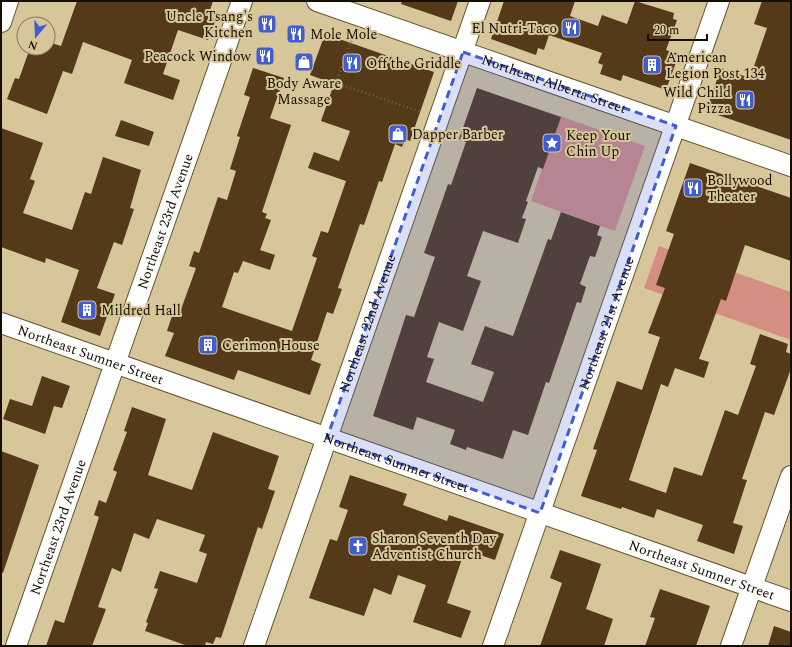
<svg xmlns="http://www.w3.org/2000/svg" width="792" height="647" font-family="Spectral,serif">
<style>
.green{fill:#d58e84}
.building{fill:#553a19}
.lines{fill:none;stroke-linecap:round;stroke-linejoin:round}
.minor-casing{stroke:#65562e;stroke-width:22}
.path{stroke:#706549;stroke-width:2.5;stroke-dasharray:1 3;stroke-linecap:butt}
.minor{stroke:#fff;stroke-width:20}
.marked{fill:#415dd0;fill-opacity:0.2;stroke:#415dd0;stroke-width:3;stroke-dasharray:8 5;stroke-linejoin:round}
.labels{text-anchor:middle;stroke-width:4;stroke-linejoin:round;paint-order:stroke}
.poi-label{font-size:14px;fill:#150e01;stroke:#d7c69a;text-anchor:start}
.street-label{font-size:14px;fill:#150e01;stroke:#d7c69a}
</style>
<rect width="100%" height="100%" fill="#d7c69a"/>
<path class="green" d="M 560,116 L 645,146 L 615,231 L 531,201 Z
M 659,246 L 791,292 L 791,340 L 644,288 Z"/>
<path class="building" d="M 77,1 L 213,1 L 208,16 L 216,19 L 208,40 L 178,30 L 163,74 L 180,80 L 173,100 L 124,83 L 132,60 L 83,42 L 72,74 L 63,71 L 47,114 L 7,99 L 15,78 L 19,79 L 30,48 L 48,48 L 48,42 L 61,46 Z
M 402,1 L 458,1 L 451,21 L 401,4 Z
M 504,1 L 575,1 L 570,16 L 598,26 L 602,15 L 627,24 L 635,1 L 674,13 L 673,19 L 677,20 L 666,50 L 679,54 L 666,90 L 623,75 L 621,81 L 600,74 L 603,65 L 598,63 L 602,53 L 549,35 L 544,50 L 538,48 L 536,55 L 491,39 Z
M 762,1 L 791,1 L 791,140 L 706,111 L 721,68 L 750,78 L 767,28 L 754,24 Z
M 325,34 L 434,72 L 410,141 L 405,139 L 402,147 L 395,144 L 382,182 L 379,181 L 364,225 L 360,224 L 338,288 L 342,289 L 333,314 L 327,312 L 311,360 L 321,364 L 310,395 L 238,370 L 234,380 L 165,356 L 174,333 L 167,331 L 173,313 L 179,315 L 196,268 L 189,266 L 194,251 L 199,253 L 218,197 L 227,200 L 236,171 L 230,169 L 240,137 L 237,136 L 250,97 L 244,95 L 253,68 L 284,78 L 270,118 L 291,125 L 262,212 L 267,214 L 265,218 L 271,220 L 260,250 L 275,255 L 270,270 L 243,261 L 238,273 L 234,272 L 222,307 L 292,331 L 317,258 L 312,256 L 321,231 L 328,233 L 346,181 L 308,168 L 314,152 L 339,161 L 350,131 L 321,121 L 334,84 L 310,75 Z
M 477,88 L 561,117 L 543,169 L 538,167 L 526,201 L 528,202 L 522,218 L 526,219 L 518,243 L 483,231 L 467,276 L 481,281 L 463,331 L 439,322 L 427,357 L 434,359 L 426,382 L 483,402 L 494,372 L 471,364 L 485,326 L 513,336 L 548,239 L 551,240 L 561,212 L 600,226 L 597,235 L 602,237 L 595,257 L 590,256 L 580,284 L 586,287 L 581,303 L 577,302 L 549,383 L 546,382 L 528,435 L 513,430 L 503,459 L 467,447 L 466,450 L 450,444 L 455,430 L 417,417 L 413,430 L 373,416 L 406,315 L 414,317 L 435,257 L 424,253 L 448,184 L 451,185 L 466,142 L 459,139 Z
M 121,120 L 154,132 L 149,146 L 115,136 Z
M 1,128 L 43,143 L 30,179 L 35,181 L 23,213 L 72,230 L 85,192 L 91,194 L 103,157 L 141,170 L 130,208 L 134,209 L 122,245 L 114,242 L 97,288 L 115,294 L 100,336 L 61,322 L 79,270 L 46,258 L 45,263 L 1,247 Z
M 690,163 L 791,198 L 791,261 L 745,245 L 726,301 L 721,299 L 699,359 L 709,362 L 704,378 L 675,368 L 668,387 L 661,384 L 629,480 L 666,493 L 674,467 L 702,476 L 725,410 L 738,415 L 756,366 L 750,364 L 760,334 L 788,344 L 786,352 L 791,354 L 791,368 L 788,377 L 774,415 L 765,412 L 742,479 L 747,480 L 733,523 L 743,526 L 734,554 L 697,541 L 703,525 L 657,509 L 654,518 L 622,507 L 621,509 L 581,496 L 597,450 L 593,449 L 617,381 L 642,390 L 660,337 L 648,333 L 665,288 L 656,285 L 674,234 L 666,231 Z
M 42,376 L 70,386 L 62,408 L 54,406 L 45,434 L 3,419 L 10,399 L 32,406 Z
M 132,407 L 166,419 L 148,475 L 192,490 L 213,432 L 279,456 L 268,489 L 275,491 L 262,529 L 258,527 L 221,638 L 216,637 L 213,644 L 206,642 L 205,646 L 188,646 L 145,631 L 148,623 L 146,622 L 158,589 L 154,588 L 160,571 L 197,583 L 207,554 L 199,551 L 205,535 L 157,519 L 149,539 L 134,533 L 121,572 L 112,568 L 98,607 L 106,609 L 92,646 L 46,646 L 55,620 L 64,623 L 99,517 L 94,515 L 99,500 L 106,503 L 117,472 L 113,470 L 127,432 L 124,431 Z
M 1,451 L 39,465 L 3,573 L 1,572 Z
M 350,475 L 407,494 L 403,505 L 447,521 L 449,515 L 504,534 L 495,560 L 465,550 L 447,603 L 471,611 L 461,638 L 413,622 L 426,585 L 398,575 L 391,595 L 374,588 L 364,616 L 309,598 L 330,539 L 337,541 L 348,510 L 339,507 Z
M 560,550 L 601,564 L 586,609 L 613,619 L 604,646 L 540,646 L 562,583 L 550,578 Z
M 660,589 L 710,606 L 696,646 L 645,646 L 655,618 L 650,617 Z
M 774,626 L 791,632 L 791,646 L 768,646 Z"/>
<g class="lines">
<g class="minor-casing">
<g id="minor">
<path id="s1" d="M 317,1 L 791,166"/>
<path d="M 1,22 L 8,1"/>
<path id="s2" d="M 1,323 L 791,601"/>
<path id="s3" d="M 16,646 L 242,1"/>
<path id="s4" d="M 254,646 L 480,1"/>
<path id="s5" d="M 493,646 L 719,1"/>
<path d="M 731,646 L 791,476"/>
</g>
</g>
<path class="path" d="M 354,33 L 336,83 L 421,112"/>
<use href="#minor" class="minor"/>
</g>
<path class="marked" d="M 463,52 L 676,126 L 540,513 L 327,438 Z"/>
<defs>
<g id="restaurant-square" transform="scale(1)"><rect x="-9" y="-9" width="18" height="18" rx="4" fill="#415dd0" stroke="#d7c69a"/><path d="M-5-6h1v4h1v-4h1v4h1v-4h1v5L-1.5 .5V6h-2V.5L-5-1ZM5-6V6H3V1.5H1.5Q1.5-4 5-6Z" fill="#fff"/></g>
<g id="shop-square" transform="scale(1)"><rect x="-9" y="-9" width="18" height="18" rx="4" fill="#415dd0" stroke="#d7c69a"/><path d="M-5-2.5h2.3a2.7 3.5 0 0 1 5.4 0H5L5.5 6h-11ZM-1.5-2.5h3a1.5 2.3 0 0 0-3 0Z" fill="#fff"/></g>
<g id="building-square" transform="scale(1)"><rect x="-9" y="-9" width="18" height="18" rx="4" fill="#415dd0" stroke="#d7c69a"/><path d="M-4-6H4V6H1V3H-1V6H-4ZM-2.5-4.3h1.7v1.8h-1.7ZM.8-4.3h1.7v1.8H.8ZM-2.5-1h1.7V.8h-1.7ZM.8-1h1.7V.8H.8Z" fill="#fff"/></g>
<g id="sight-square" transform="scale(1)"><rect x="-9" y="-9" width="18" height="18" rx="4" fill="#415dd0" stroke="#d7c69a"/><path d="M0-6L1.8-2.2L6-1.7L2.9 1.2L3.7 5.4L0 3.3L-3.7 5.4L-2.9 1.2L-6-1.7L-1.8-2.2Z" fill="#fff"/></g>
<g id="church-square" transform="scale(1)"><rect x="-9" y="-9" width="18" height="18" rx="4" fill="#415dd0" stroke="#d7c69a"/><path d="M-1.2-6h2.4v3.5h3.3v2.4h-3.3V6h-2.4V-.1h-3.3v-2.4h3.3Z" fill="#fff"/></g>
</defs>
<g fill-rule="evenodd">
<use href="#restaurant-square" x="267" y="24"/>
<use href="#restaurant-square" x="571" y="28"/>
<use href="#restaurant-square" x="296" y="34"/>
<use href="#restaurant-square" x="265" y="56"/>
<use href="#shop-square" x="304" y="62"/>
<use href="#restaurant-square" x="352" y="63"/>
<use href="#building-square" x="652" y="65"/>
<use href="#restaurant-square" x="745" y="100"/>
<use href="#shop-square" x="398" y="134"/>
<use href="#sight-square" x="552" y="143"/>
<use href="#restaurant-square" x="693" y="188"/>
<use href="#building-square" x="87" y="310"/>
<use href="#building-square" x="208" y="345"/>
<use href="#church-square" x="358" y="546"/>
</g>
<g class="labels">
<g class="poi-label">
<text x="253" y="21" text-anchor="end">Uncle Tsang's<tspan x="253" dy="16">Kitchen</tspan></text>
<text x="557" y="33" text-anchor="end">El Nutri-Taco</text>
<text x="310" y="39">Mole Mole</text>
<text x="251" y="61" text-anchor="end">Peacock Window</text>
<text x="666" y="62">American<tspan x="666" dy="16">Legion Post 134</tspan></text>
<text x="366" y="68">Off the Griddle</text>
<text x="304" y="88" text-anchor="middle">Body Aware<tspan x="304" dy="16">Massage</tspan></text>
<text x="731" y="97" text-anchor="end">Wild Child<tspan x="731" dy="16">Pizza</tspan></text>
<text x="412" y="139">Dapper Barber</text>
<text x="566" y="140">Keep Your<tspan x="566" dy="16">Chin Up</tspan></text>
<text x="707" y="185">Bollywood<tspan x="707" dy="16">Theater</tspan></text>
<text x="101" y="315">Mildred Hall</text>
<text x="222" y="350">Cerimon House</text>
<text x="372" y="543">Sharon Seventh Day<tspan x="372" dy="16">Adventist Church</tspan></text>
</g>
<g class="street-label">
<text dy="5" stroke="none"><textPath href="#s1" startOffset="251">Northeast Alberta Street</textPath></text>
<text dy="5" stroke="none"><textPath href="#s3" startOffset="450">Northeast 23rd Avenue</textPath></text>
<text dy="5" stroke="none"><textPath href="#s4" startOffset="342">Northeast 22nd Avenue</textPath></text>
<text dy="5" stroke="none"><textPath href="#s5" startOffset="342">Northeast 21st Avenue</textPath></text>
<text dy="5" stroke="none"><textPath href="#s2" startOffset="95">Northeast Sumner Street</textPath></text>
<text dy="5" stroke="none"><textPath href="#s2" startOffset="419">Northeast Sumner Street</textPath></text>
<text dy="5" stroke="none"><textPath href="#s3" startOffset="126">Northeast 23rd Avenue</textPath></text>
<text dy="5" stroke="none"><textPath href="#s2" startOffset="743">Northeast Sumner Street</textPath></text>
</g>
</g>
<rect width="792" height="647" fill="none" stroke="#150e01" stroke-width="4"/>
<g transform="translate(36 36) rotate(199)"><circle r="19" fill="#d7c69a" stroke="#897c5d"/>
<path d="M0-3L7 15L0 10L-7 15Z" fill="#415dd0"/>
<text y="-6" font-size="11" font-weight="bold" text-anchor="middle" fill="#150e01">N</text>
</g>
<path d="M648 34v6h59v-6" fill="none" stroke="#150e01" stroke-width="2"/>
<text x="654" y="34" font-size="12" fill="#150e01" stroke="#d7c69a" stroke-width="3" paint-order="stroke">20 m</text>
</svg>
